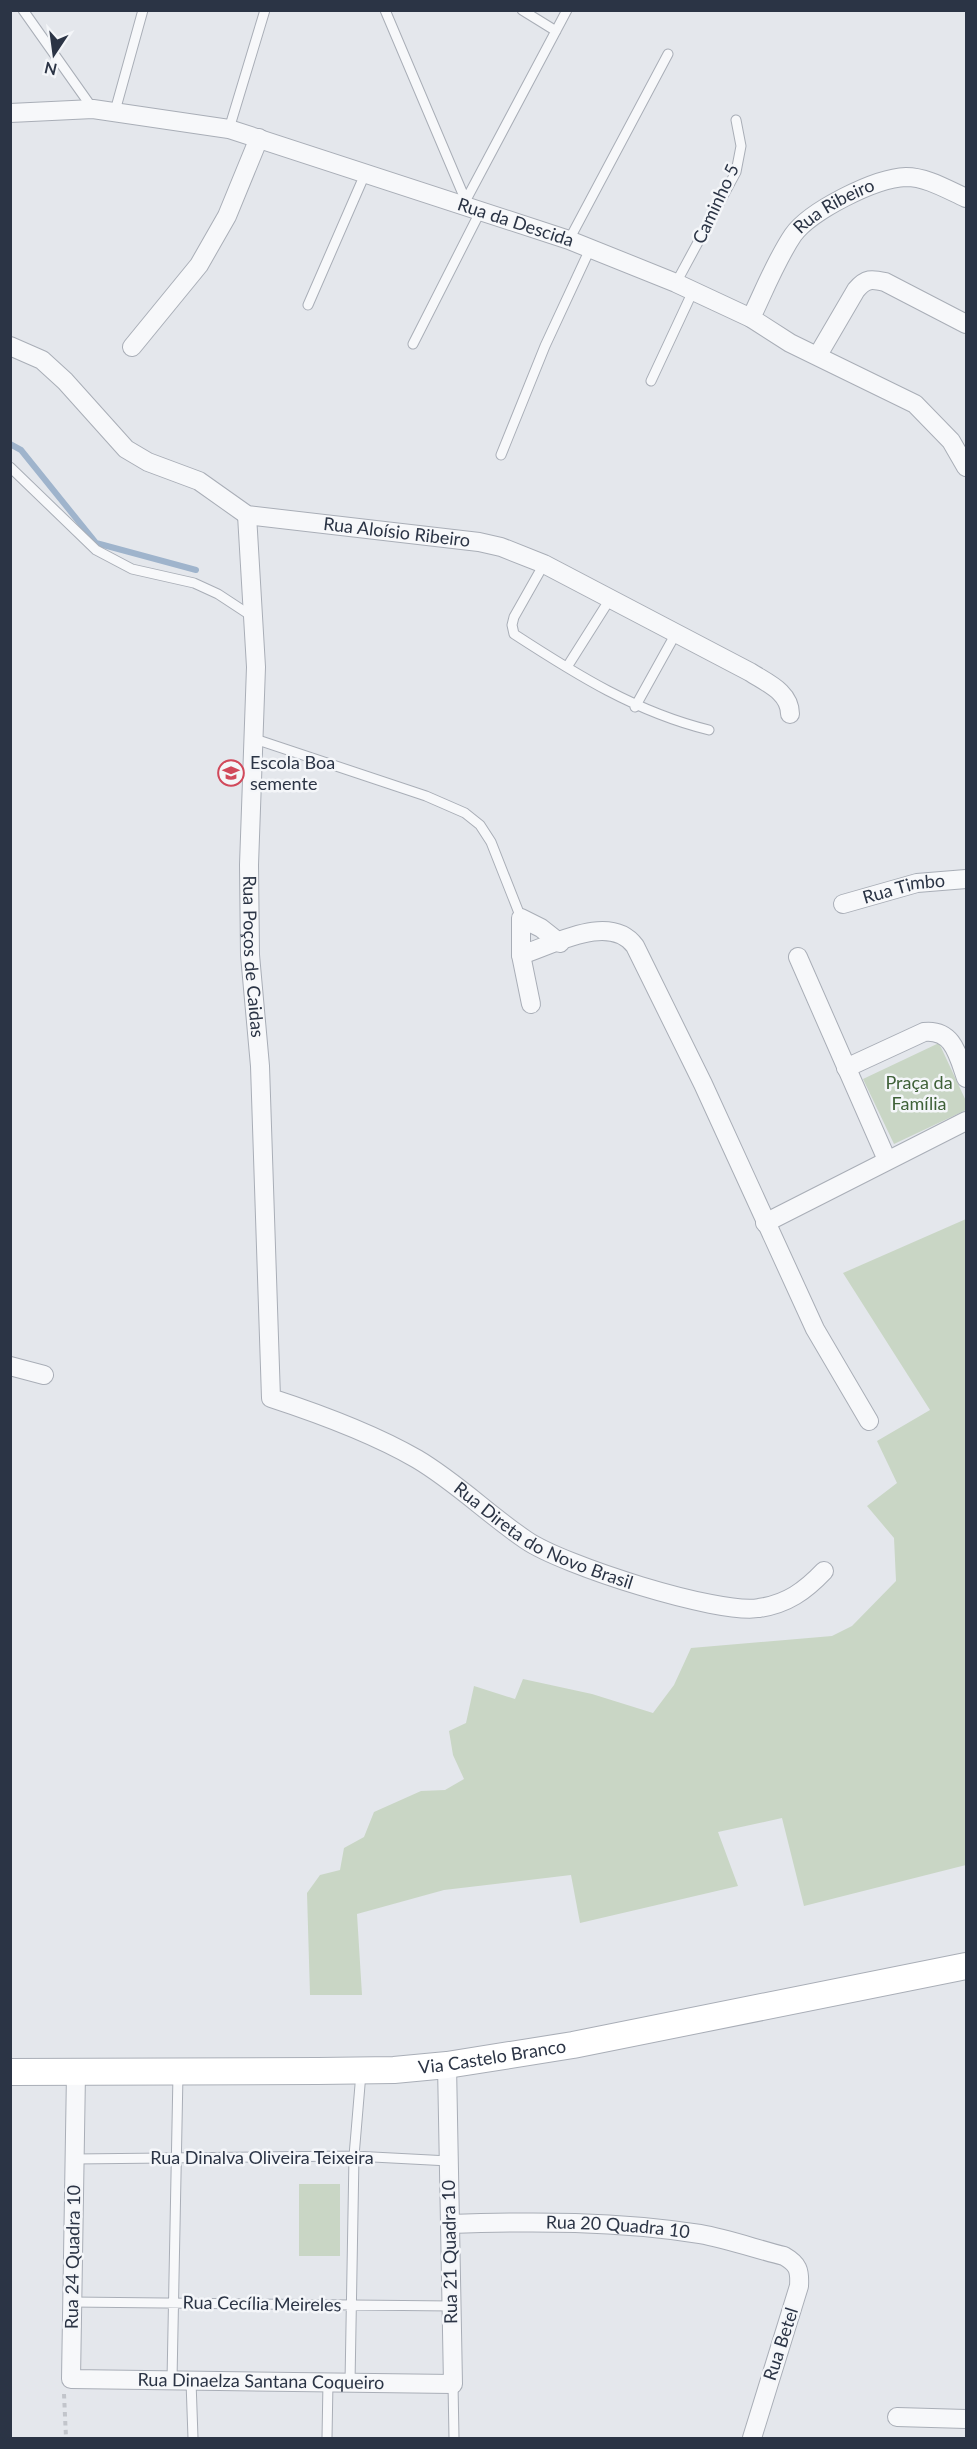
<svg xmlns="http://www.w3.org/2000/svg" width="977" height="2449" font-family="Lato,sans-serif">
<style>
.green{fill:#c9d6c5}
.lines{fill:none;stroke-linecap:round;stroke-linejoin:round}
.stream{stroke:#9fb4cc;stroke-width:6}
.service-casing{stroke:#a9aeb7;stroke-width:11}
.minor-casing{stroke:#a9aeb7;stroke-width:20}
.secondary-casing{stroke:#a9aeb7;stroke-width:28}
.path{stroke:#c2c5cb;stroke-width:4;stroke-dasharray:4.5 4.5;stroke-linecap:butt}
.service{stroke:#f7f8fa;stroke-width:9}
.minor{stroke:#f7f8fa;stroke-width:18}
.secondary{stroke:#fff;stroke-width:26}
.labels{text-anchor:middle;stroke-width:5;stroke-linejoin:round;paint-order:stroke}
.street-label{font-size:18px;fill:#2b3445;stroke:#f4f6f9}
.poi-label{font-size:18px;fill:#2b3445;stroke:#f4f6f9;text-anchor:start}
.park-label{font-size:18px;fill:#3f6138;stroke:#f4f6f9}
</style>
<rect width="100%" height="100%" fill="#e4e7ec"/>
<path class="green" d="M 939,1043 L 966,1101 L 966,1110 L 894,1144 L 863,1079 Z
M 966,1219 L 966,1865 L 804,1906 L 782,1818 L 718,1832 L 738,1886 L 580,1923 L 571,1875 L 444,1890 L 357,1914 L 362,1995 L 310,1995 L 307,1893 L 320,1875 L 340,1870 L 344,1848 L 364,1837 L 374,1812 L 421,1791 L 445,1790 L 464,1779 L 453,1755 L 449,1731 L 466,1723 L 474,1686 L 515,1699 L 523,1679 L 592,1694 L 653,1713 L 674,1685 L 691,1648 L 832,1636 L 852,1626 L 896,1581 L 894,1538 L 867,1506 L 897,1483 L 877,1441 L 930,1410 L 843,1273 Z
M 299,2184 L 340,2184 L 340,2256 L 299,2256 Z"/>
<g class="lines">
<path class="stream" d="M 10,444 L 21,450 L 96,543 L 196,570"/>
<g class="service-casing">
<path id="service" d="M 23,10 L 93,109
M 385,10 L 468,206
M 522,10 L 556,31
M 115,111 L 143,10
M 229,129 L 265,10
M 466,200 L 567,10
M 569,240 L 668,54
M 676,283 L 736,172 L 741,146 L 736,120
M 308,305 L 365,174
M 413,344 L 480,212
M 651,381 L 693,291
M 501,455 L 545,346 L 590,249
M 10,467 L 96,550 L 132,569 L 194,583 L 218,594 L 253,617
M 544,564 L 514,617 L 512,625 L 514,634 C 577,675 636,712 709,730
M 567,667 L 610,599
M 635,707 L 675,635
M 255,739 L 426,796 L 465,813 L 480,825 L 491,842 L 521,918
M 75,2159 L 354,2156 L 449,2161
M 72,2302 L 452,2306
M 172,2380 L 178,2074
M 191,2381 L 193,2438
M 350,2383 L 354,2156 L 361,2073
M 453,2384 L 454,2438
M 327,2438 L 328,2382"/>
</g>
<g class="minor-casing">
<g id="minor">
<path id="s1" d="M 10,113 L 93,109 L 229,129 L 569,240 L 676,283 L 751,318 L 790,343 L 915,404 L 951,441 L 966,467"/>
<path id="s2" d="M 751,318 C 764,291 776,260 793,235 C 810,211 875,178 906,177 C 927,177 948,190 966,198"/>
<path id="s3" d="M 10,346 L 42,360 L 65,381 L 126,449 L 148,462 L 199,481 L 247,515 L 479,542 L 501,547 L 544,564 L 750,672 C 767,683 790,692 790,714"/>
<path d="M 132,347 L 199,265 L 227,216 L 259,138"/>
<path d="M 818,355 L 856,290 C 866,278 872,279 885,282 L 966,324"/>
<path id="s4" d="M 247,515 L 256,667 L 249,865 L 250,955 L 260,1066 L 271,1398 C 320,1414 372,1433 417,1459 C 456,1482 489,1515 526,1540 C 562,1565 718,1615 759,1608 C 787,1604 805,1591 824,1571"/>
<path id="s5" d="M 843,904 L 917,883 L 966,879"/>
<path d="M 521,955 C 553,945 610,912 635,946 L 703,1084 L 815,1329 L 869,1421"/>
<path d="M 798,957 L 887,1160"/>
<path d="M 531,1004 L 521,955 L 521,918 L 541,928 L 560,943"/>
<path d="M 846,1068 L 924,1032 C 953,1029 958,1055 966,1078"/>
<path d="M 765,1223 L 966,1121"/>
<path d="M 10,1366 L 44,1375"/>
<path id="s6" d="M 76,2073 L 71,2379 L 453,2384 L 447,2065"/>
<path id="s7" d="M 450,2224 C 534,2221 617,2221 700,2234 C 728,2239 756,2249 784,2256 C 798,2264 800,2270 799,2286 L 752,2438"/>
<path d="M 897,2417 L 966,2419"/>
</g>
</g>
<g class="secondary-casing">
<g id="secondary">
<path id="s8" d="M 10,2072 L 318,2071 L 394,2070 L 447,2065 L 573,2045 L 966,1966"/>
</g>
</g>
<path class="path" d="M 64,2394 L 66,2438"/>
<use href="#service" class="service"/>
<use href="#minor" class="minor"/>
<use href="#secondary" class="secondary"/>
</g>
<defs>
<g id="school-ring" transform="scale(1.35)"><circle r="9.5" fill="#f4f6f9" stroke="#d1495b" stroke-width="1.5"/><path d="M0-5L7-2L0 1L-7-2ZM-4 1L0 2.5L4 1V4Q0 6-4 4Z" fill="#d1495b"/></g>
</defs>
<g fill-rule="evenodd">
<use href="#school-ring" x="231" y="773"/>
</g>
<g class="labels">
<g class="street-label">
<text transform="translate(716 204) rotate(-65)" y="6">Caminho 5</text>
<text dy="6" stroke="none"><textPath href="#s2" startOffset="144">Rua Ribeiro</textPath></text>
<text dy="6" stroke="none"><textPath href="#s1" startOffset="522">Rua da Descida</textPath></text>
<text dy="6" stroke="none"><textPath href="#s3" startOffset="447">Rua Aloísio Ribeiro</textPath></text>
<text dy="6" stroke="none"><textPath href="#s5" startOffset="63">Rua Timbo</textPath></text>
<text dy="6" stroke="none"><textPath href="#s4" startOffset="442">Rua Poços de Caidas</textPath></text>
<text dy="6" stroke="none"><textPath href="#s4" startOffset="1192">Rua Direta do Novo Brasil</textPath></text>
<text dy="6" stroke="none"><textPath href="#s8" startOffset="483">Via Castelo Branco</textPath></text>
<text x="262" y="2164">Rua Dinalva Oliveira Teixeira</text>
<text dy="6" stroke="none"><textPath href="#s7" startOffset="168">Rua 20 Quadra 10</textPath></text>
<text transform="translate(450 2252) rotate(-91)" y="6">Rua 21 Quadra 10</text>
<text transform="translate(73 2257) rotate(-89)" y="6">Rua 24 Quadra 10</text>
<text transform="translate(262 2304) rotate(1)" y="6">Rua Cecília Meireles</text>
<text transform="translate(781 2344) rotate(-72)" y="6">Rua Betel</text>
<text dy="6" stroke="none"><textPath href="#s6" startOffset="496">Rua Dinaelza Santana Coqueiro</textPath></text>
</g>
<g class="poi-label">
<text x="250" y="769">Escola Boa<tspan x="250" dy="21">semente</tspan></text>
</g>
<g class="park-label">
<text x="919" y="1089">Praça da<tspan x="919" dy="21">Família</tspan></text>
</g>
</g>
<rect width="977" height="2449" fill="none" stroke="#2b3445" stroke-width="24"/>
<g transform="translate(54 54) rotate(193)" stroke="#f4f6f9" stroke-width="4.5" paint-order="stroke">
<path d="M0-4.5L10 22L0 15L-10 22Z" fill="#2b3445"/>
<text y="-9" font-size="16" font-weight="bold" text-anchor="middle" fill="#2b3445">N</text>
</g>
</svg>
